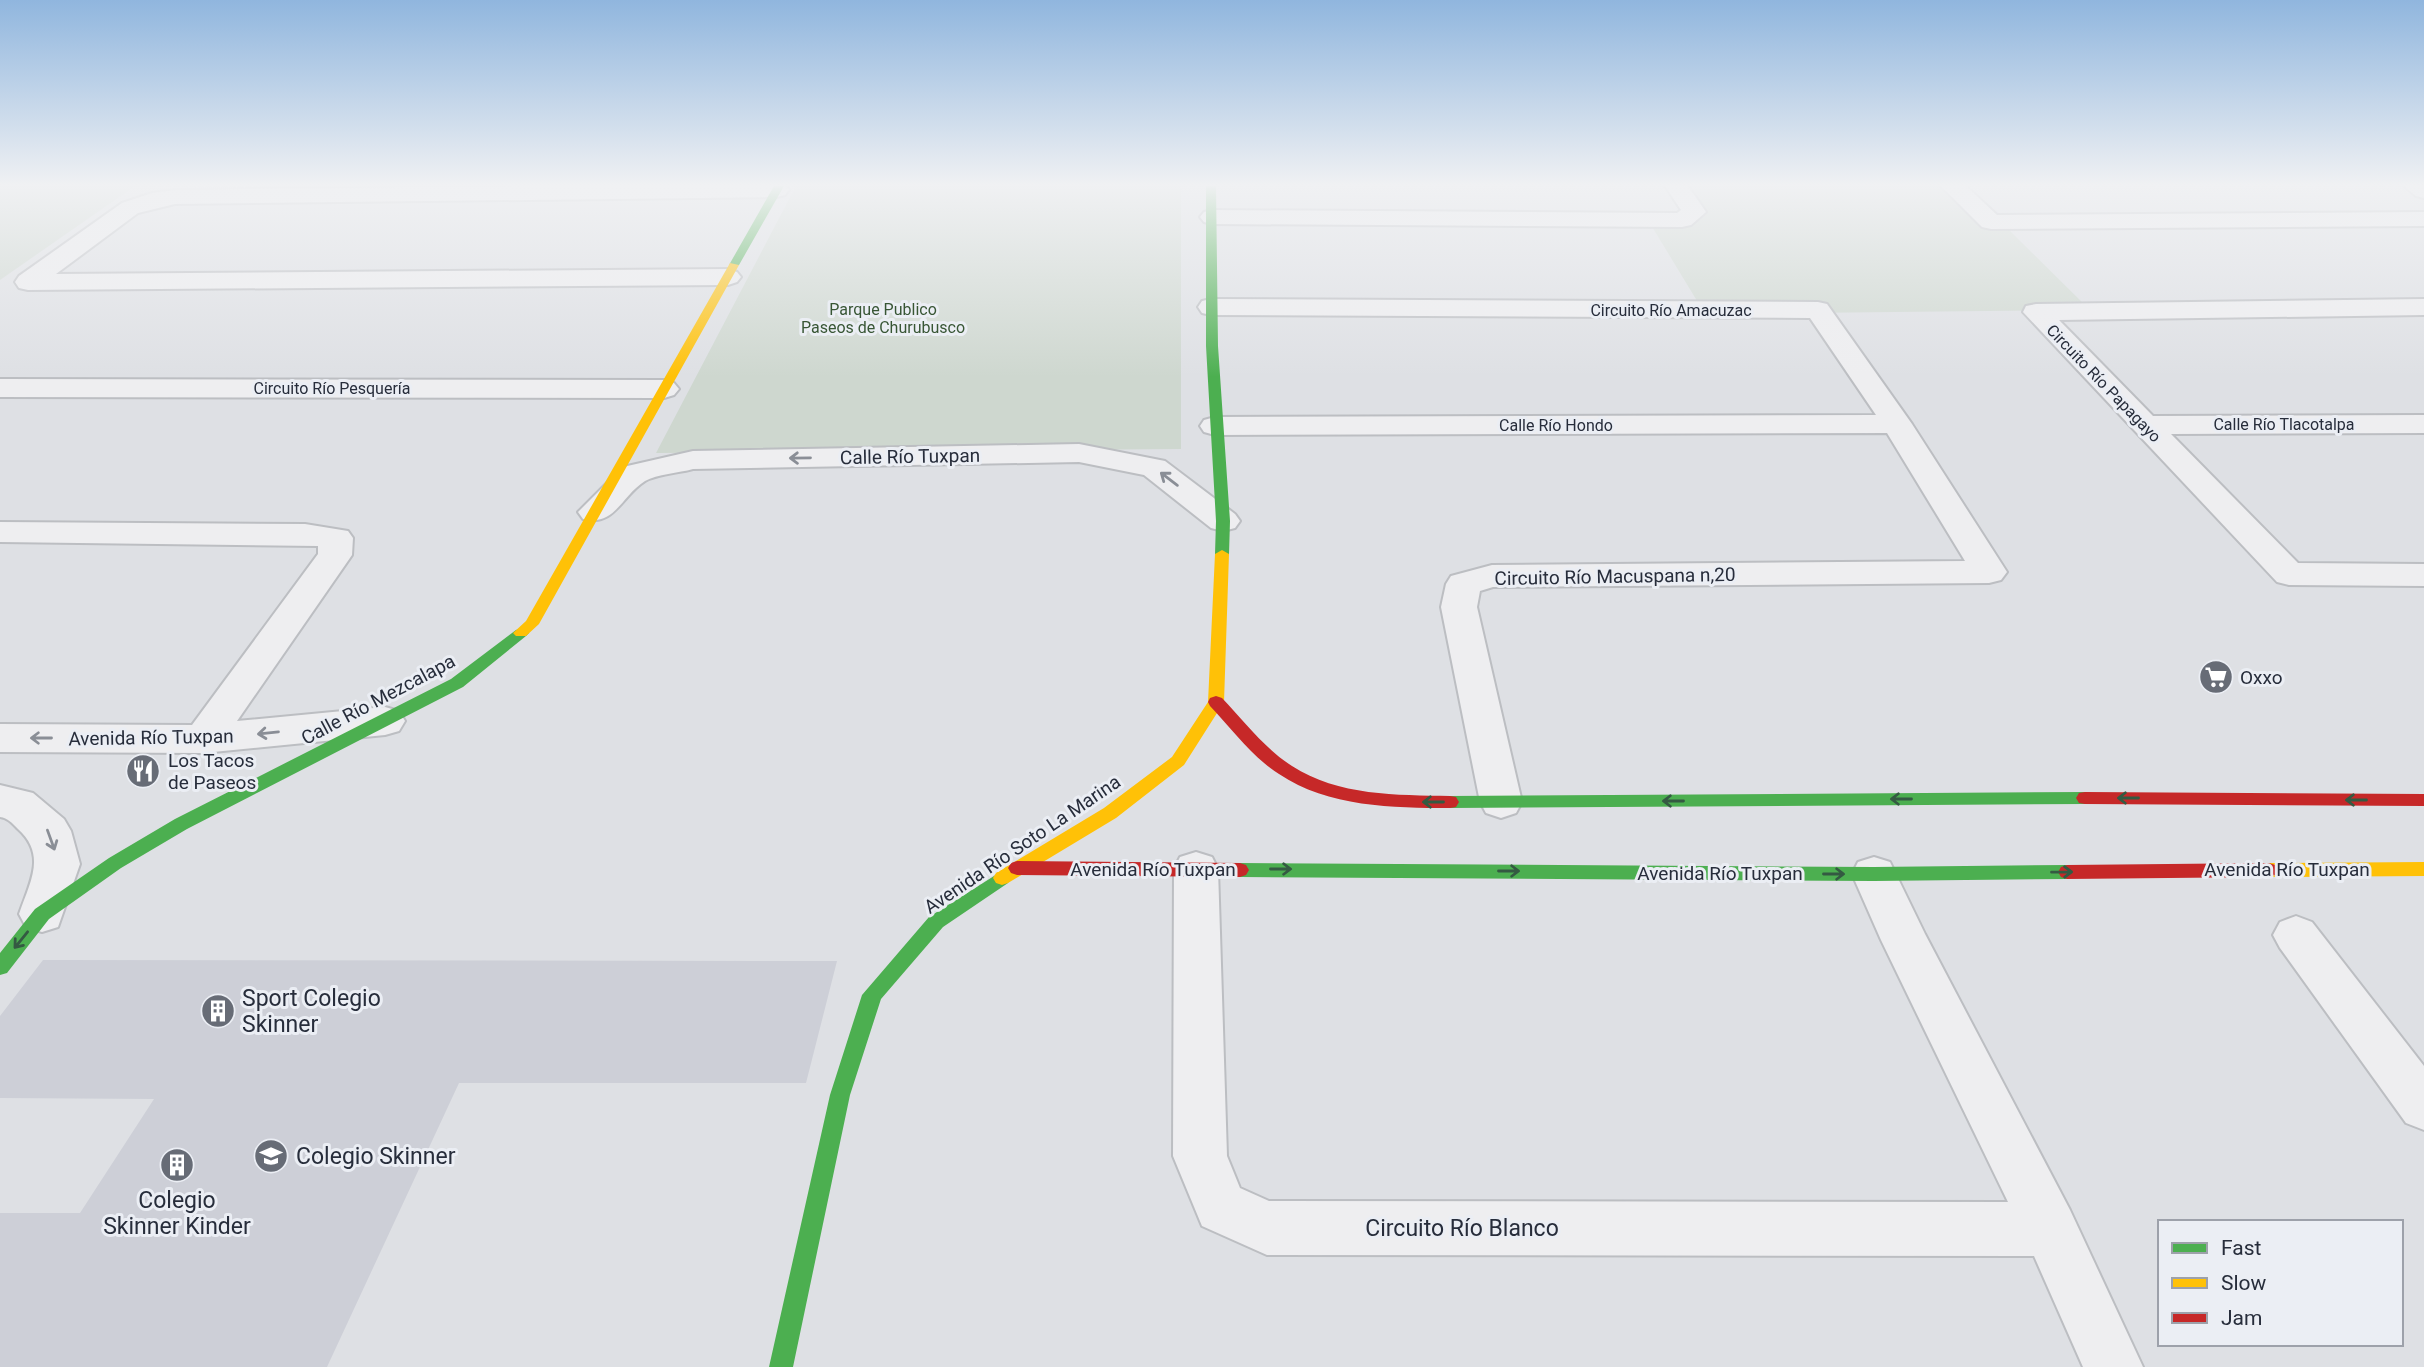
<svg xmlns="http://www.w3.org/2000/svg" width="2424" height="1367" font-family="Roboto,sans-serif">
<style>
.built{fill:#cdcfd7}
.green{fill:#ced7cf}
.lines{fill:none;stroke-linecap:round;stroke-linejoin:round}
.street-casing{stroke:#bcbec2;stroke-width:4}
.street{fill:#eeeef0;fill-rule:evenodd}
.fast{fill:#4caf50;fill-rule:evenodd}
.slow{fill:#ffc107;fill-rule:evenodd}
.jam{fill:#c62828;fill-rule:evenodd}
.oneway{stroke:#8a8e96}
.oneway2{stroke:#345a42}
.labels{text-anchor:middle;stroke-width:6;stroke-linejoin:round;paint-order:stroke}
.far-park-label{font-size:16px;fill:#385635;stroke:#ebeef4}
.far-street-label{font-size:16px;fill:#272d3b;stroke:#ebeef4}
.street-label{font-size:19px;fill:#272d3b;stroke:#ebeef4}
.poi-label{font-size:19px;fill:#272d3b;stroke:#ebeef4;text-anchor:start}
.near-poi-label{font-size:23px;fill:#272d3b;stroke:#ebeef4;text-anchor:start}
.near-street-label{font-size:23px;fill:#272d3b;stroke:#ebeef4}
</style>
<rect width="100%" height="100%" fill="#dee0e4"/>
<path class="built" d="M 43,960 L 837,961 L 806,1083 L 459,1083 L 327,1367 L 0,1367 L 0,1213 L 80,1213 L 154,1099 L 0,1098 L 0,1016 Z"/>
<path class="green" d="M 0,186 L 135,186 L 0,280 Z
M 796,186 L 1181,186 L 1181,449 L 656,453 Z
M 1665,186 L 1952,186 L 1990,223 L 2002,223 L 2090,310 L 1705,314 L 1648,220 L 1687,220 Z"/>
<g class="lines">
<g class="street-casing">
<path id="street" d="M 530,186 L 786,186 L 789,190 L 785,195 L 777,197 L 175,204 L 138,213 L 56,274 L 728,269 L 737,272 L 741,277 L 737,282 L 728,285 L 28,290 L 19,288 L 15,282 L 19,276 L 122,203 L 152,193 L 175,190 Z
M 1665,186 L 1688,186 L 1706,212 L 1691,225 L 1682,227 L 1212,224 L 1204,222 L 1200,217 L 1204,212 L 1212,210 L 1677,213 L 1681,210 Z
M 1941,186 L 1966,186 L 1997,215 L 2424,212 L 2424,226 L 1991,229 L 1982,227 Z
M 2404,186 L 2424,186 L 2424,198 L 2416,196 Z
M 1211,299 L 1818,302 L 1827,304 L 1912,424 L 2007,572 L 2001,580 L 1989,583 L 1493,587 L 1480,591 L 1477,607 L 1522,802 L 1516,813 L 1501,818 L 1486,813 L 1480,802 L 1441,607 L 1446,584 L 1451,576 L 1492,565 L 1965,561 L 1887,433 L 1215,435 L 1204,432 L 1200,426 L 1204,420 L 1215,417 L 1876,415 L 1810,318 L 1211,315 L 1202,313 L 1198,307 L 1202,301 Z
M 2424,299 L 2424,315 L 2059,320 L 2153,416 L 2424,415 L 2424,433 L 2171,434 L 2298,563 L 2424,564 L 2424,586 L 2289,585 L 2277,582 L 2023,312 L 2026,306 L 2036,304 Z
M 0,379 L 664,380 L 674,383 L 679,389 L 674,395 L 664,398 L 0,397 Z
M 1079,444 L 1165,461 L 1235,514 L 1240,521 L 1235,528 L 1223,531 L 1211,528 L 1144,475 L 1079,462 L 693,469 C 679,473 657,474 645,481 C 621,496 615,527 583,519 L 578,512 L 623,467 L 693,451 Z
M 0,522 L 305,524 L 348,531 L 353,538 L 352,555 L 237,721 L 385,707 L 399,711 L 405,721 L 399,731 L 385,735 L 203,753 L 0,752 L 0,724 L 192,725 L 318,554 L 318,546 L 0,542 Z
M 0,785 L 33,793 L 64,819 L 71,831 L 80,864 L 58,927 L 42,932 L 26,927 L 19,914 C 30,882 47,855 18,829 C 12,823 8,818 0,817 Z
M 1196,852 L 1212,857 L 1218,869 L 1227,1156 L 1240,1188 L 1269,1201 L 2008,1202 L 1881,940 L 1852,874 L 1858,862 L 1874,857 L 1890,862 L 1925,934 L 2070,1210 L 2143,1367 L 2083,1367 L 2034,1256 L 1267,1255 L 1202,1226 L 1173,1156 L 1174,869 L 1180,857 Z
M 2296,916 L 2312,922 L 2424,1066 L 2424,1130 L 2406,1123 L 2280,948 L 2273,935 L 2280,922 Z"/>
</g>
<use href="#street" class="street"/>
<path class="fast" d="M 774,186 L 784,186 L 739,265 L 730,267 L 729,265 Z
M 1206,186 L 1216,186 L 1218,346 L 1230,521 L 1229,554 L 1222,558 L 1215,554 L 1216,521 L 1206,346 Z
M 521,628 L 526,630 L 529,633 L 526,636 L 463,687 L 187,829 L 121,868 L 49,919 L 7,973 L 0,975 L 0,953 L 35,909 L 109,858 L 175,819 L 451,679 L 516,630 Z
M 2085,792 L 2091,793 L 2094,798 L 2091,803 L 2085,804 L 1450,808 L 1444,807 L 1441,802 L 1444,797 L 1450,796 Z
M 1240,863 L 1874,867 L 2067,865 L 2073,867 L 2076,872 L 2073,877 L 2067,879 L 1874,881 L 1240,877 L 1234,875 L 1231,870 L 1234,865 Z
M 1002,871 L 1008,873 L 1011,878 L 1008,883 L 943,927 L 881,999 L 850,1095 L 793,1367 L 769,1367 L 830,1095 L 862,995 L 929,917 Z"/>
<path class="slow" d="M 730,263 L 739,265 L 539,624 L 526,636 L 516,636 L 513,633 L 526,621 Z
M 1222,550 L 1229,554 L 1224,702 L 1184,765 L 1116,818 L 1008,883 L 1002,885 L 996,883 L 993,878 L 996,873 L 1104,808 L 1172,757 L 1208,702 L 1215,554 Z
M 2424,862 L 2424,876 L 2269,877 L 2263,875 L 2260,870 L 2263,865 L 2269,863 Z"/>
<path class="jam" d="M 1216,696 L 1222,698 C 1244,721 1265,749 1292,766 C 1338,796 1397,795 1450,796 L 1456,797 L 1459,802 L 1456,807 L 1450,808 C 1393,808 1328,807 1279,774 C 1252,757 1232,729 1210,706 L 1208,702 L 1210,698 Z
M 2085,792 L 2424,794 L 2424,806 L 2085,804 L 2079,803 L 2076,798 L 2079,793 Z
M 1017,861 L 1240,863 L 1246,865 L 1249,870 L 1246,875 L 1240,877 L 1017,875 L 1011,873 L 1008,868 L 1011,863 Z
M 2269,863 L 2275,865 L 2278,870 L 2275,875 L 2269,877 L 2067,879 L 2061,877 L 2058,872 L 2061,867 L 2067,865 Z"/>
</g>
<defs><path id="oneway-shaft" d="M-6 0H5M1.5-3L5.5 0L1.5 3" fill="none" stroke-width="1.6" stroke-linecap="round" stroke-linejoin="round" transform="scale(1.75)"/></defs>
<g class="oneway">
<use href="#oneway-shaft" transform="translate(800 458) rotate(179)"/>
<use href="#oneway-shaft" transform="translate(1169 479) rotate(-143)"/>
<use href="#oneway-shaft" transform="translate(268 733) rotate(174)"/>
<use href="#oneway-shaft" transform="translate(41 738) rotate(-180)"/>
<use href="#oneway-shaft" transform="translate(51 840) rotate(70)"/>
</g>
<g class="oneway2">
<use href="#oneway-shaft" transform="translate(2128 798) rotate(180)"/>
<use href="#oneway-shaft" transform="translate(1901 799) rotate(180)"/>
<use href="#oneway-shaft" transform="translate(2356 800) rotate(-180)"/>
<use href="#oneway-shaft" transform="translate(1673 801) rotate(180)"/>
<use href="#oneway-shaft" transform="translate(1433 802) rotate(180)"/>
<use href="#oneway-shaft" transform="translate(1281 869)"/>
<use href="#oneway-shaft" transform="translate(1509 871)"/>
<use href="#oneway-shaft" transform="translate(2062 872) rotate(-1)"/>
<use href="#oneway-shaft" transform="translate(1834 874)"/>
<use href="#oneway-shaft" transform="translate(21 940) rotate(129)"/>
</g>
<linearGradient id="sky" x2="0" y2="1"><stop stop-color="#90b6de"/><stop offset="0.49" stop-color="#f0f1f3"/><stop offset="1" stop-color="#f0f1f3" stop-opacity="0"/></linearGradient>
<rect width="2424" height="377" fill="url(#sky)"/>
<defs>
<g id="supermarket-disc" transform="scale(1.75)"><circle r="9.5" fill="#676c76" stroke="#ebeef4"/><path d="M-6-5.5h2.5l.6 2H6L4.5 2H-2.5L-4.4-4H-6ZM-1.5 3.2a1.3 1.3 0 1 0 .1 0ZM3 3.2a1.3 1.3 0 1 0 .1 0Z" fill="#fff"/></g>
<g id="restaurant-disc" transform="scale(1.75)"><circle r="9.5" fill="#676c76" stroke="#ebeef4"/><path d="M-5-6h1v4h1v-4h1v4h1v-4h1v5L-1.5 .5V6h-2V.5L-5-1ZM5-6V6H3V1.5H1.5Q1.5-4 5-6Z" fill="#fff"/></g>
<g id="building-disc" transform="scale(1.75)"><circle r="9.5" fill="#676c76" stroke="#ebeef4"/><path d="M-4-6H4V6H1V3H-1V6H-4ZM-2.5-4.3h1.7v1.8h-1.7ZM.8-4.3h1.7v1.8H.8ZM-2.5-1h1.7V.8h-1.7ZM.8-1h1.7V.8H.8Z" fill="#fff"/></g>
<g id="school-disc" transform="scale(1.75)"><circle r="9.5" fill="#676c76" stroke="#ebeef4"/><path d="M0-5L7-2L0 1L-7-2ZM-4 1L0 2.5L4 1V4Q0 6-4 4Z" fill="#fff"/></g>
</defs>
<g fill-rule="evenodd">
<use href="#supermarket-disc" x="2216" y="677"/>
<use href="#restaurant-disc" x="143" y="771"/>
<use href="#building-disc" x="218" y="1011"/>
<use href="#school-disc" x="271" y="1156"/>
<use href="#building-disc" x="177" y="1165"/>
</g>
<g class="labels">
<g class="far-park-label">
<text x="883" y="315">Parque Publico<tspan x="883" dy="18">Paseos de Churubusco</tspan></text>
</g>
<g class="far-street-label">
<text x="1671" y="316">Circuito Río Amacuzac</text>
<text transform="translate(2104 383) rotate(46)" y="6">Circuito Río Papagayo</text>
<text x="332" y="394">Circuito Río Pesquería</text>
<text x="2284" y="430">Calle Río Tlacotalpa</text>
<text x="1556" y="431">Calle Río Hondo</text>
</g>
<g class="street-label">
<text transform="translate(910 456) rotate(-1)" y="7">Calle Río Tuxpan</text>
<text transform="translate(1615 576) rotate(-1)" y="7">Circuito Río Macuspana n,20</text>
<text transform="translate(378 699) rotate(-28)" y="7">Calle Río Mezcalapa</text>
<text transform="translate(151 737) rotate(-1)" y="7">Avenida Río Tuxpan</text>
<text transform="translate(1022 844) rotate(-34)" y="7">Avenida Río Soto La Marina</text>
<text x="1153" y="876">Avenida Río Tuxpan</text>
<text x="2287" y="876">Avenida Río Tuxpan</text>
<text x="1720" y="880">Avenida Río Tuxpan</text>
</g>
<g class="poi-label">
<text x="2240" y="684">Oxxo</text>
<text x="168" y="767">Los Tacos<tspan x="168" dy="22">de Paseos</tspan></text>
</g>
<g class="near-poi-label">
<text x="242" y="1006">Sport Colegio<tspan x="242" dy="26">Skinner</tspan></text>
<text x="296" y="1164">Colegio Skinner</text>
<text x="177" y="1208" text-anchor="middle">Colegio<tspan x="177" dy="26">Skinner Kinder</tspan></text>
</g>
<g class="near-street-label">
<text x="1462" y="1236">Circuito Río Blanco</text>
</g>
</g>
<rect x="2158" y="1220" width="245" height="126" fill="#ebeef4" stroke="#9da1aa" stroke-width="2"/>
<rect x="2172" y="1243" width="35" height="10" fill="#4caf50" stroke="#9da1aa" stroke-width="2"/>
<text x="2221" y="1255" font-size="21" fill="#272d3b">Fast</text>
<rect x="2172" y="1278" width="35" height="10" fill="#ffc107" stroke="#9da1aa" stroke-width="2"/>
<text x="2221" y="1290" font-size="21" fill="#272d3b">Slow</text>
<rect x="2172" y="1313" width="35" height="10" fill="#c62828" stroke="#9da1aa" stroke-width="2"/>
<text x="2221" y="1325" font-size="21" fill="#272d3b">Jam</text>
</svg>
